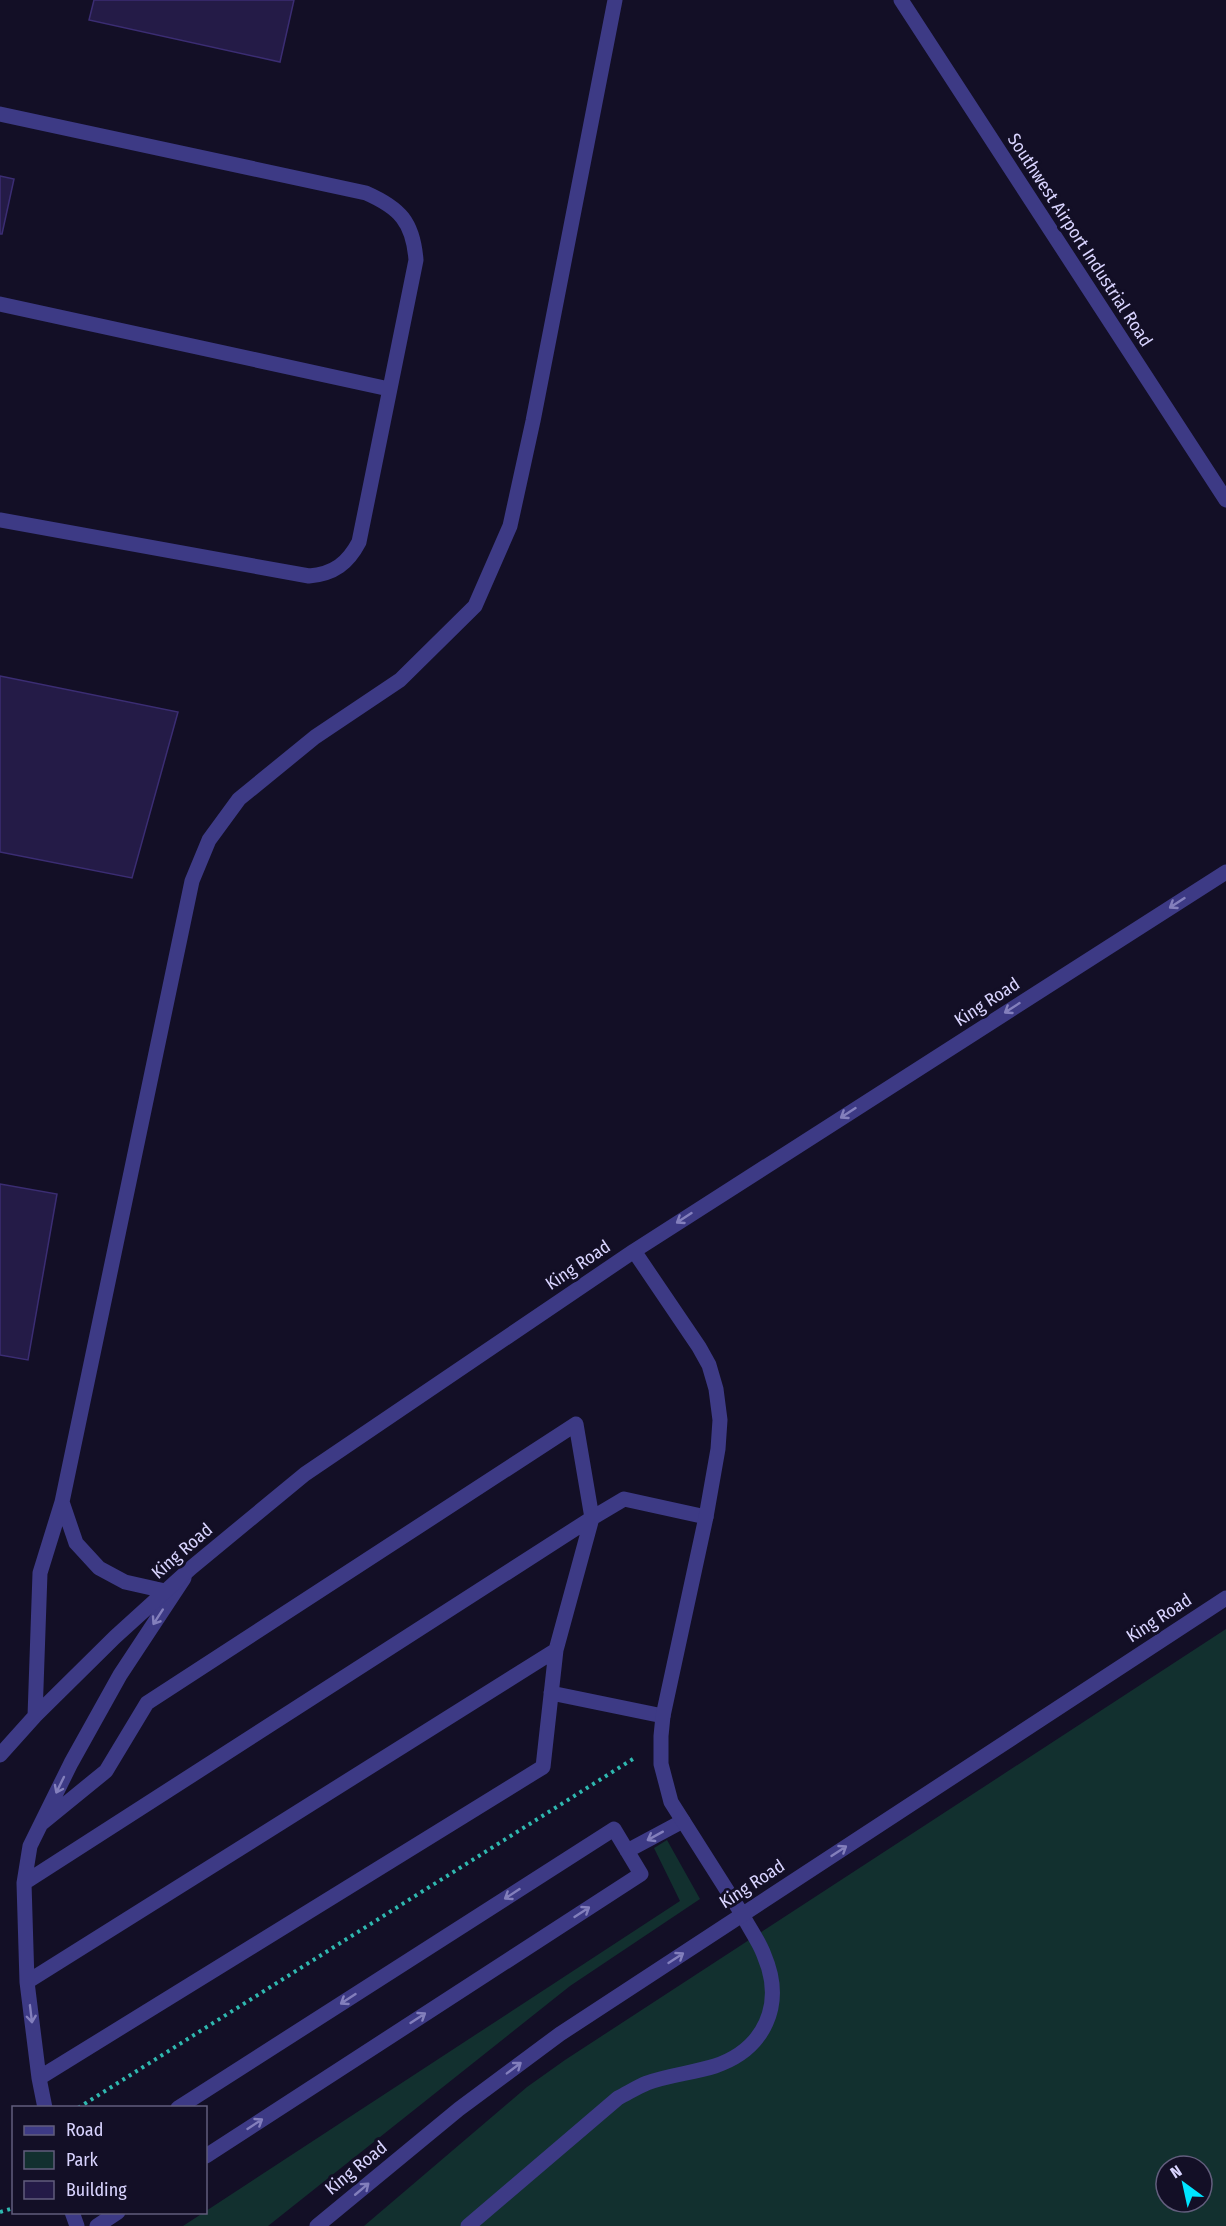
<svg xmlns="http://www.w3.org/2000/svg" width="1226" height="2226" font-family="'Fira Sans Condensed',sans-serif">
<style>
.green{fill:#12302f;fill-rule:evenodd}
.building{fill:#241b47;stroke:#3b2d73;stroke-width:1.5}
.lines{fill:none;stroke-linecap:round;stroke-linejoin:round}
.path{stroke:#2fb8b0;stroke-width:4;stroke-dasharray:3 4.5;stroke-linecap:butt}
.service{stroke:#3d3a85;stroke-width:15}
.minor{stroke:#3d3a85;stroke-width:15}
.oneway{stroke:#837fbc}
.labels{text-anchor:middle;stroke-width:6;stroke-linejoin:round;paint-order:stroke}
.street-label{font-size:18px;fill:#d9d4ff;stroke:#130f26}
</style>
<rect width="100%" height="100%" fill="#130f26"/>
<path class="green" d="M 1226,1629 L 1226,2226 L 364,2226 L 527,2087 L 565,2060 ZM 1166,2166 L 1202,2166 L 1202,2202 L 1166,2202 Z
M 667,1840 L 700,1899 L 570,1986 L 268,2226 L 183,2226 L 680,1901 L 654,1848 Z"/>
<path class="building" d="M 94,0 L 294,0 L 280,62 L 89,20 Z
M 0,176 L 14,179 L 2,234 L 0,234 Z
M 0,676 L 178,712 L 132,878 L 0,852 Z
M 0,1184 L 57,1194 L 28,1360 L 0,1355 Z"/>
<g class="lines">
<path class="path" d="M 78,2108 L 633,1759
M 0,2212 L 14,2208"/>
<path class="service" d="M 0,114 L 366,193 C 400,208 413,222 416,260 L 359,542 C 348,563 334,574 309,576 L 0,520
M 0,304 L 389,389
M 551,1693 L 663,1716
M 627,1851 L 683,1821
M 24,1883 L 592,1518 L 624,1499 L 706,1517
M 27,1982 L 556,1650
M 39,2078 L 543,1767 L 556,1650 L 592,1518 L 576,1424 L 147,1703 L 106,1771 L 41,1824
M 45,2108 L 39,2078 L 27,1982 L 24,1883 L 30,1846 L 71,1763 L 120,1675 L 184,1578
M 178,2108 L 614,1829 L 641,1874 L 206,2156
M 72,2212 L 77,2226
M 97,2226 L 118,2212
M 468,2226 L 618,2098 C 628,2093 637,2087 647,2083 C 669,2075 693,2073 715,2066 C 765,2049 785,2004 764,1955 C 759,1941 749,1928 742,1914"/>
<path class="minor" d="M 901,0 L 1226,500
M 634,1251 L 699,1347 L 709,1365 L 716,1389 L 720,1420 L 718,1449 L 706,1517 L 663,1716 L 661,1736 L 661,1764 L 671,1802 L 742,1914
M 62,1502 L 76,1543 L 99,1568 L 125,1582 L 165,1591
M 35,1716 L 40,1573 L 62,1502 L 192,881 L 209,840 L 239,799 L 315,737 L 400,680 L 475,606 L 510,526 L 533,421 L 615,0
M 0,1755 L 35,1716 L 115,1637 L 191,1568 L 305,1474 L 634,1251 L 1226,872
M 317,2226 L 459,2109 L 560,2034 L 1226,1598"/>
</g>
<defs><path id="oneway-shaft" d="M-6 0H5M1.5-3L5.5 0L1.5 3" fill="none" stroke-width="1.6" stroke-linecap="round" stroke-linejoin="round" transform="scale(1.5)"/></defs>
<g class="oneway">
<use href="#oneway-shaft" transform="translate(1177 903) rotate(147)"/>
<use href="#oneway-shaft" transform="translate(1012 1008) rotate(147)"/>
<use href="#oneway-shaft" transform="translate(848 1113) rotate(147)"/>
<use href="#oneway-shaft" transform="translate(684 1218) rotate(147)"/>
<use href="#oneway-shaft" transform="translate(158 1617) rotate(123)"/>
<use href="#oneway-shaft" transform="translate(60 1785) rotate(116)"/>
<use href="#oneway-shaft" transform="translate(655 1836) rotate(151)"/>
<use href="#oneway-shaft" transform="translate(839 1851) rotate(-33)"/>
<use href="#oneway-shaft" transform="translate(512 1894) rotate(147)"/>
<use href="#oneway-shaft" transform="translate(582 1912) rotate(-33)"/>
<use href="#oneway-shaft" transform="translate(676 1958) rotate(-33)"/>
<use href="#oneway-shaft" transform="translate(348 1999) rotate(147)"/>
<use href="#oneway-shaft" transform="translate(31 2014) rotate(83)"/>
<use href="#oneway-shaft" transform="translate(418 2018) rotate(-33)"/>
<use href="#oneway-shaft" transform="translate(514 2068) rotate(-37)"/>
<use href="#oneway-shaft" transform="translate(255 2124) rotate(-33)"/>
<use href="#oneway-shaft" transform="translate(362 2189) rotate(-40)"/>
</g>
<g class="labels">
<g class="street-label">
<text transform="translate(1080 240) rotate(57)" y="6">Southwest Airport Industrial Road</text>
<text transform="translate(987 1002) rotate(-33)" y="6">King Road</text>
<text transform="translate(578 1265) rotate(-34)" y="6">King Road</text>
<text transform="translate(182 1551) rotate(-41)" y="6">King Road</text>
<text transform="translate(1159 1618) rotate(-33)" y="6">King Road</text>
<text transform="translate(752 1884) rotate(-33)" y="6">King Road</text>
<text transform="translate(356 2168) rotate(-39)" y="6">King Road</text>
</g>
</g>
<rect x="12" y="2106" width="195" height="108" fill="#130f26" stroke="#625e7d" stroke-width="1.5"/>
<rect x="24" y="2126" width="30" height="9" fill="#3d3a85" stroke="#625e7d" stroke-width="1.5"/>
<text x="66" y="2136" font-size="18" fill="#d9d4ff">Road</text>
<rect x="24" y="2151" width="30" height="18" fill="#12302f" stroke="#625e7d" stroke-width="1.5"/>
<text x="66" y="2166" font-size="18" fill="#d9d4ff">Park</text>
<rect x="24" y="2181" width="30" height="18" fill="#241b47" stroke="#625e7d" stroke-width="1.5"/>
<text x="66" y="2196" font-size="18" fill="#d9d4ff">Building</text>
<g transform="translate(1184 2184) rotate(327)"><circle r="28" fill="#130f26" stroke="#625e7d" stroke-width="1.5"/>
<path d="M0-4.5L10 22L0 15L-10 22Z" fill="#00e5ff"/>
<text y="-9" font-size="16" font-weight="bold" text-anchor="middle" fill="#d9d4ff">N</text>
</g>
</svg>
